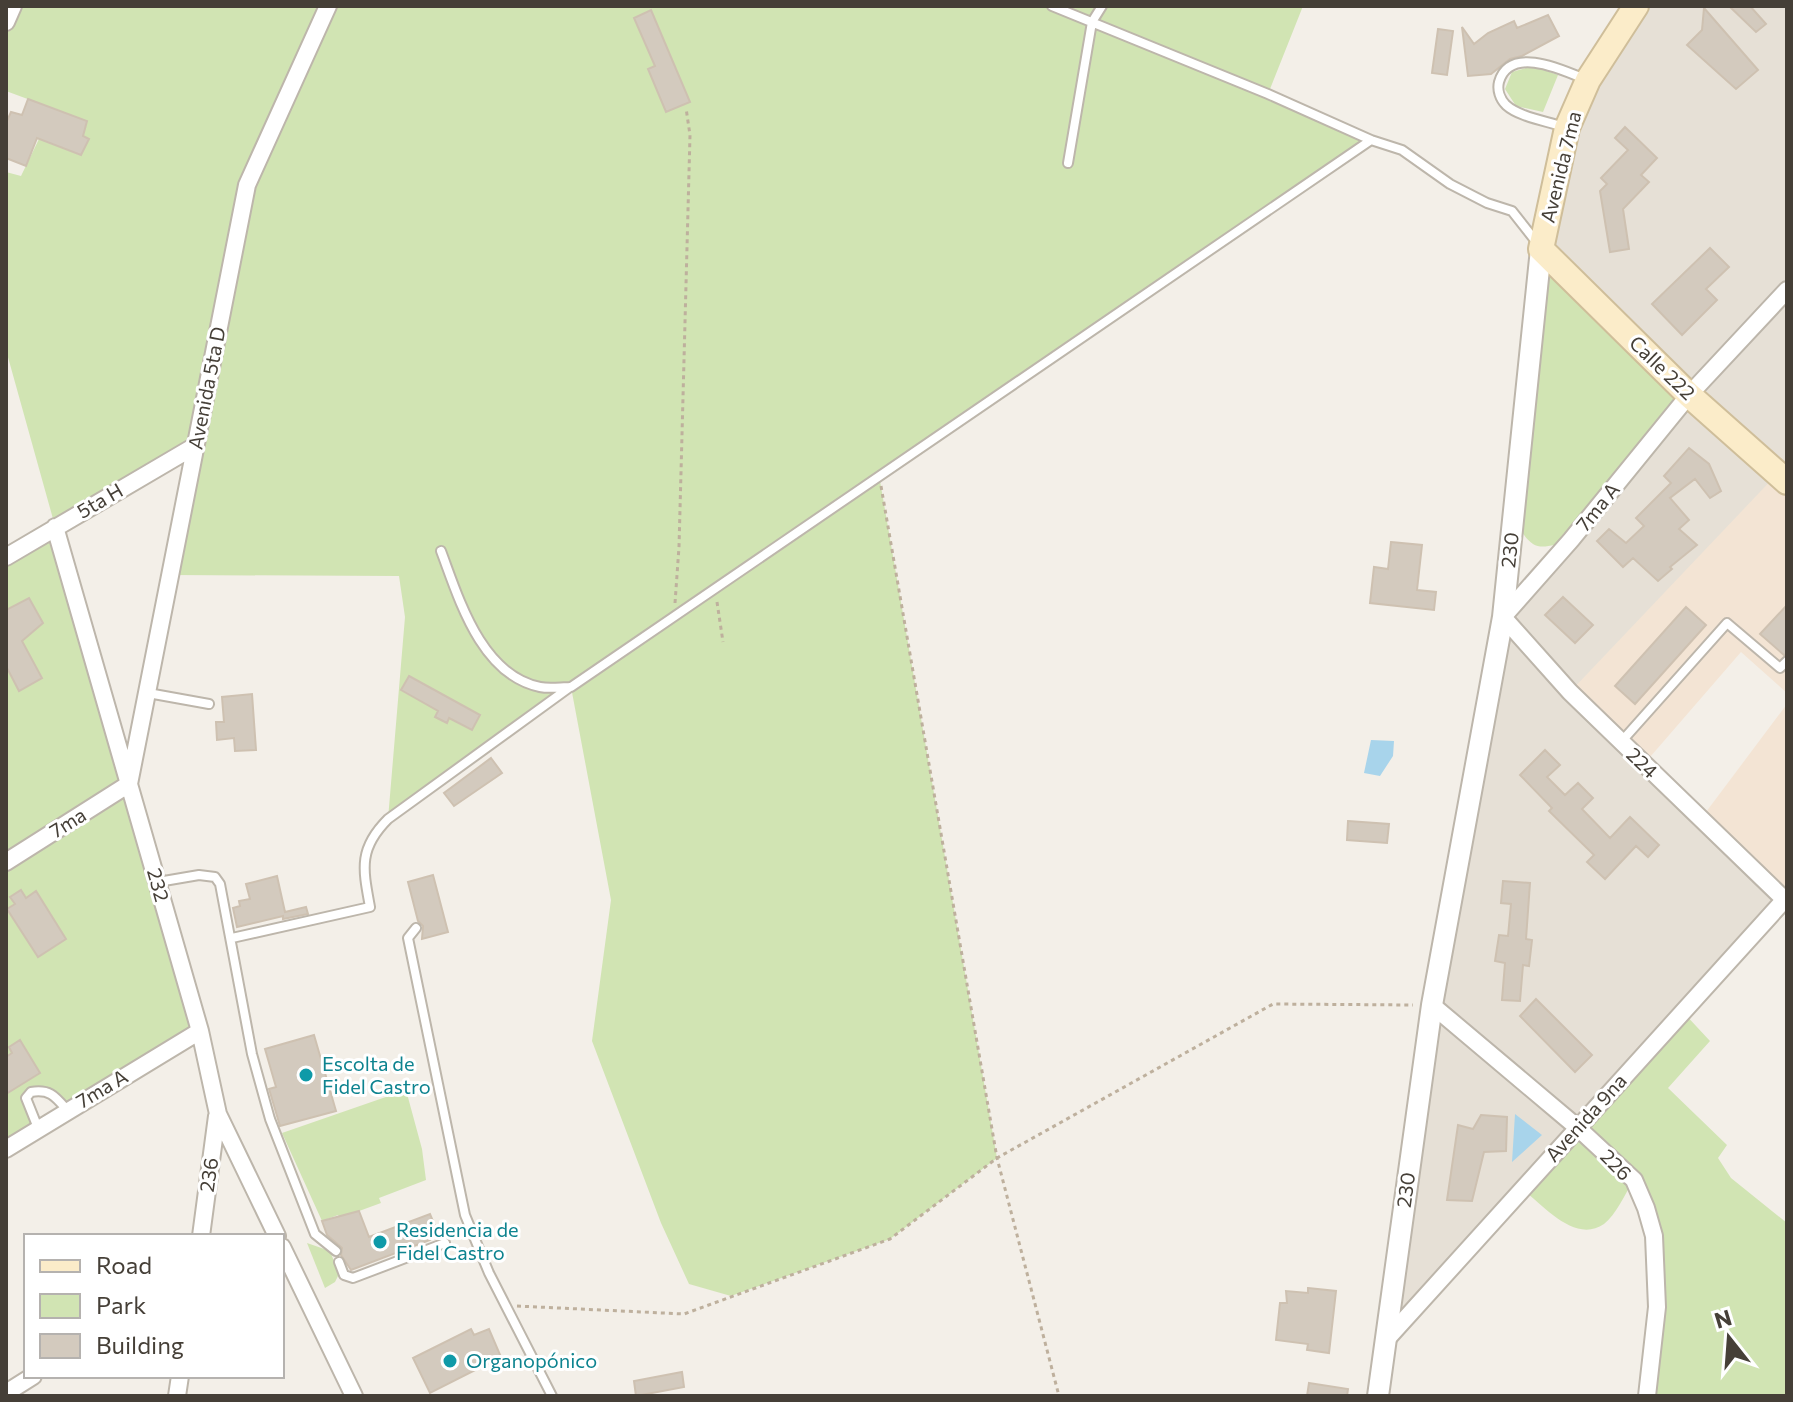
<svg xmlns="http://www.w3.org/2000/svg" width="1793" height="1402" font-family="Commissioner,sans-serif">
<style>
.residential{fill:#e6e0d6}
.commercial{fill:#f3e4d4}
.green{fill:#d1e4b3}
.water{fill:#a8d4eb}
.building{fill:#d3cabe;stroke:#cec1b1;stroke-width:2}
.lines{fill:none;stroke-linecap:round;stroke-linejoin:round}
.service-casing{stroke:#bdb6ab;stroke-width:12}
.minor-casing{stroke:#bdb6ab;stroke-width:20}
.tertiary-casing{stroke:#bdb6ab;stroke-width:24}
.secondary-casing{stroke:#cfbe9a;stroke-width:28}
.path{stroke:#beb09d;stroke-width:3;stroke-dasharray:4 4;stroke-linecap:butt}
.service{stroke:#fff;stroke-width:8}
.minor{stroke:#fff;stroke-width:16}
.tertiary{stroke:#fff;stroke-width:20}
.secondary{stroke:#fbecc9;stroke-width:24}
.culture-dot{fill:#0f9aa8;stroke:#fff;stroke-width:3}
.labels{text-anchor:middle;stroke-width:6;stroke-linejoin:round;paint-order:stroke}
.street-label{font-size:20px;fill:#453f37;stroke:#fff}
.culture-label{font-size:20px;fill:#0d838f;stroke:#fff;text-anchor:start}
</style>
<rect width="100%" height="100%" fill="#f3efe8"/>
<path class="residential" d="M 1636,6 L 1787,6 L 1787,482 L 1570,692 L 1784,900 L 1386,1340 L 1503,617 L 1571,540 L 1541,249 L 1560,154 Z"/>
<path class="commercial" d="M 1778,473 L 1787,482 L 1787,693 L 1741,652 L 1644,764 L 1570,692 Z
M 1787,704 L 1787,897 L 1700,820 Z"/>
<path class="green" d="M 13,6 L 1303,6 L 1268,94 L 1371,140 L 879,475 L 997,1158 L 890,1239 L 731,1296 L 689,1284 L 661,1223 L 592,1041 L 611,900 L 571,687 L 388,819 L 405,617 L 399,576 L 170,575 L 195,447 L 55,527 L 200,1031 L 67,1110 L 45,1090 L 26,1098 L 38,1128 L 6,1149 L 6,557 L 55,526 L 6,350 L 6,172 L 21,176 L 39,139 L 80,155 L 89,139 L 83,136 L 87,121 L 6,91 L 6,22 Z
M 1533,66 L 1558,75 L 1543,112 L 1516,106 L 1505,89 L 1512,72 Z
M 1541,249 L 1689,395 L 1571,540 C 1536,551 1533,551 1513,518 Z
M 1683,1012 L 1710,1041 L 1668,1088 L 1727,1145 L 1718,1158 L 1731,1178 L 1787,1223 L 1787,1396 L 1647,1396 L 1654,1236 L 1633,1181 C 1625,1194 1616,1215 1604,1224 C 1575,1244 1544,1206 1522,1189 Z
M 406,1090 L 422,1149 L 426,1180 L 379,1198 L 381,1203 L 340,1218 L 338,1215 L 322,1221 L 282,1133 Z
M 307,1243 L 330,1251 L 339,1274 L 335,1282 L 325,1288 Z"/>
<path class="water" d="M 1371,740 L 1394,741 L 1393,756 L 1380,776 L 1364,773 Z
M 1515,1114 L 1542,1135 L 1512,1162 Z"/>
<path class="building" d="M 1729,6 L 1750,6 L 1766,24 L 1756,32 Z
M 1704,8 L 1758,70 L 1736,89 L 1687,45 L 1702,30 Z
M 651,10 L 690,102 L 666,112 L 648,69 L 655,66 L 634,18 Z
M 1548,15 L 1559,36 L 1522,56 L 1510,59 L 1491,74 L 1468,76 L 1462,27 L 1474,44 L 1488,33 L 1514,21 L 1517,28 Z
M 1438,29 L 1453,31 L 1447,75 L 1432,73 Z
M 28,99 L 87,121 L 83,136 L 89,139 L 81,155 L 37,138 L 26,166 L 6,158 L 6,123 L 11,112 L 22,115 Z
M 1625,127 L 1657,158 L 1641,175 L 1649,182 L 1623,209 L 1629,249 L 1610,252 L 1600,191 L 1607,184 L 1601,178 L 1628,150 L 1615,138 Z
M 1710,248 L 1729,267 L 1706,289 L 1717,300 L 1682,335 L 1652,304 Z
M 1689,448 L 1709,464 L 1721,491 L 1710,498 L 1695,479 L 1670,498 L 1689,520 L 1679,529 L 1697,545 L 1670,567 L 1672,569 L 1658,581 L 1633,558 L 1623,567 L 1597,541 L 1609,529 L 1626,543 L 1644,526 L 1636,518 L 1671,483 L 1664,476 Z
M 1391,542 L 1422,545 L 1417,590 L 1436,592 L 1434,610 L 1370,603 L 1374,567 L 1388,569 Z
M 1563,597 L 1593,625 L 1575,643 L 1545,615 Z
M 29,598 L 43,623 L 22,641 L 42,678 L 19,691 L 6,666 L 6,610 Z
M 1787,605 L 1787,654 L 1784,655 L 1760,634 Z
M 1686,607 L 1706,625 L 1635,704 L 1615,686 Z
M 409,676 L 480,715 L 472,730 L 449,718 L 447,723 L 435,717 L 438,711 L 401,690 Z
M 252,694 L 256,750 L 235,751 L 234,738 L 217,740 L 216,722 L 224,722 L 222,697 Z
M 1545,750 L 1560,765 L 1547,777 L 1565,795 L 1578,783 L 1593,798 L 1582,809 L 1610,838 L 1630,817 L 1659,845 L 1648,857 L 1636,846 L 1605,879 L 1587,862 L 1594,855 L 1549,811 L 1552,808 L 1520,775 Z
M 491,758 L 502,773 L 454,806 L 444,793 Z
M 1348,821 L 1389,824 L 1387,843 L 1347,840 Z
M 433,875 L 448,932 L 422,939 L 423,926 L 418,921 L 408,882 Z
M 277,876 L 285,912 L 306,907 L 308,914 L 283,919 L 283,916 L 237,927 L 233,908 L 240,906 L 239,901 L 250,899 L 246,884 Z
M 1503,881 L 1530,883 L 1526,939 L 1532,940 L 1529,966 L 1523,965 L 1520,1001 L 1502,1000 L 1505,963 L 1495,961 L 1499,935 L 1508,936 L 1511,904 L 1501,903 Z
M 21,890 L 26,898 L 36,891 L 66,939 L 38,957 L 7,909 L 15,904 L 10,897 Z
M 1536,999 L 1592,1055 L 1575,1072 L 1520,1016 Z
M 314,1035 L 336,1111 L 280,1126 L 269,1089 L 276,1087 L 265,1049 Z
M 20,1040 L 40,1073 L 6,1094 L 6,1057 L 12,1053 L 9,1047 Z
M 1481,1115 L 1507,1117 L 1506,1151 L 1484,1152 L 1472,1201 L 1447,1200 L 1458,1125 L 1473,1129 Z
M 359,1211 L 369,1237 L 430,1214 L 435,1226 L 426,1230 L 430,1240 L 351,1270 L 341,1255 L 342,1248 L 327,1235 L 322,1221 Z
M 1308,1288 L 1336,1291 L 1329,1353 L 1307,1350 L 1308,1344 L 1276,1340 L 1280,1303 L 1287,1303 L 1286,1291 L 1308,1293 Z
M 471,1329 L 474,1335 L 489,1329 L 501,1357 L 430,1393 L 413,1358 Z
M 682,1372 L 684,1387 L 636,1396 L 634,1381 Z
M 1309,1383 L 1348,1389 L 1347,1396 L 1307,1396 Z"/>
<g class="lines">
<g class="service-casing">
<path id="service" d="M 1052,6 L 1268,94 L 1371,140 L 1402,150 L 1450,184 L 1487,203 L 1512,211 L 1538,244
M 1564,127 C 1547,121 1519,117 1506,105 C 1500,99 1497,90 1499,82 C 1510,44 1565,71 1587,80
M 1068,163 L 1092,22 L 1102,6
M 441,551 C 459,599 481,675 540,687 C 550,689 561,687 571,687 L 1371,140
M 148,693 L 209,704
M 1621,742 L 1727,623 L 1780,668 L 1787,661
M 158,882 L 199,875 L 215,877 L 220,884 L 252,1054 L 270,1119 L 315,1234 L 336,1251
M 416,928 L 408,938 L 465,1215 L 489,1273 L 552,1396
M 232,938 L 370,907 C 363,869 358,849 388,819 L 570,687
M 38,1128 L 26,1098 L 31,1092 C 50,1089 55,1096 67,1110
M 339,1262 L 344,1275 L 353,1278 L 445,1243"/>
</g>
<g class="minor-casing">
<path id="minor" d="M 6,22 L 13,6
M 1787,290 L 1689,395 L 1571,540 L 1503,617 L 1570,692 L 1787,902
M 55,527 L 200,1031 L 218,1114 L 277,1236
M 6,557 L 195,446
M 6,862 L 129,784 L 247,185 L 328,6
M 1432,1005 L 1578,1128 L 1634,1180 L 1646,1208 L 1654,1236 L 1657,1307 L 1647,1396
M 6,1149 L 200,1031
M 201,1236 L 217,1116
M 282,1247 L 354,1396
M 1386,1340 L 1787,897
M 6,1393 L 33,1376
M 177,1396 L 180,1376"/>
</g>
<g class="tertiary-casing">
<path id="tertiary" d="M 1378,1396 L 1432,1005 L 1503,617 L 1541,249"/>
</g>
<g class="secondary-casing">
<path id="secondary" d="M 1636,6 L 1588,80 L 1567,128 L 1541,249 L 1689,395 L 1787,482"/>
</g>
<path class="path" d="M 881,486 L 997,1158 L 1059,1396
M 717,602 L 723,642
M 675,603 L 679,547 L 690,135 L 686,108
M 517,1306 L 684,1314 L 890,1239 L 997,1158 L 1273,1004 L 1413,1005"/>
<use href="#service" class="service"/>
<use href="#minor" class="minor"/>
<use href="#tertiary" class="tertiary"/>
<use href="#secondary" class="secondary"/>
</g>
<g class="culture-dot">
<circle cx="306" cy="1075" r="8"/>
<circle cx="380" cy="1242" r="8"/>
<circle cx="450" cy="1361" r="8"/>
</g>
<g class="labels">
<g class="street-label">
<text transform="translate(1561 167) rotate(-76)" y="7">Avenida 7ma</text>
<text transform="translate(1662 368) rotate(44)" y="7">Calle 222</text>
<text transform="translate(207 388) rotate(-79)" y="7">Avenida 5ta D</text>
<text transform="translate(100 501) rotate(-30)" y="7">5ta H</text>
<text transform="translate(1598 507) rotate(-51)" y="7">7ma A</text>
<text transform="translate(1510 550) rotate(-84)" y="7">230</text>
<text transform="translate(1642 763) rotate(44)" y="7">224</text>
<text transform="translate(68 823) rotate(-32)" y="7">7ma</text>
<text transform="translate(158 885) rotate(74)" y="7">232</text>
<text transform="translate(102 1089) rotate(-31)" y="7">7ma A</text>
<text transform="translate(1586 1118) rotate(-48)" y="7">Avenida 9na</text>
<text transform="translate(1616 1165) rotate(45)" y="7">226</text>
<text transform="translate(209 1175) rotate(-82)" y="7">236</text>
<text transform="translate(1406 1190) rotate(-82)" y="7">230</text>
</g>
<g class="culture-label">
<text x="322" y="1071">Escolta de<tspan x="322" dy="23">Fidel Castro</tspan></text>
<text x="396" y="1237">Residencia de<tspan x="396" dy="23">Fidel Castro</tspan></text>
<text x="466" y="1368">Organopónico</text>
</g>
</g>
<rect width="1793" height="1402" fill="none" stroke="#453f37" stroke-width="16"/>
<rect x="24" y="1234" width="260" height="144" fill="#ffffff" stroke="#b5b2af" stroke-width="2"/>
<rect x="40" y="1260" width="40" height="12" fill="#fbecc9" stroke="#b5b2af" stroke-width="2"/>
<text x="96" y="1274" font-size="24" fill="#453f37">Road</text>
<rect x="40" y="1294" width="40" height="24" fill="#d1e4b3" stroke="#b5b2af" stroke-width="2"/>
<text x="96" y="1314" font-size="24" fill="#453f37">Park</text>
<rect x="40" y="1334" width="40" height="24" fill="#d3cabe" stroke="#b5b2af" stroke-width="2"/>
<text x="96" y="1354" font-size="24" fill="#453f37">Building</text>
<g transform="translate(1729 1338) rotate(343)" stroke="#ffffff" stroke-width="6" paint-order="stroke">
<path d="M0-6L14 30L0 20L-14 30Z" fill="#453f37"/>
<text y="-12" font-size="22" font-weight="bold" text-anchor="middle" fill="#453f37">N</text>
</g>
</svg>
